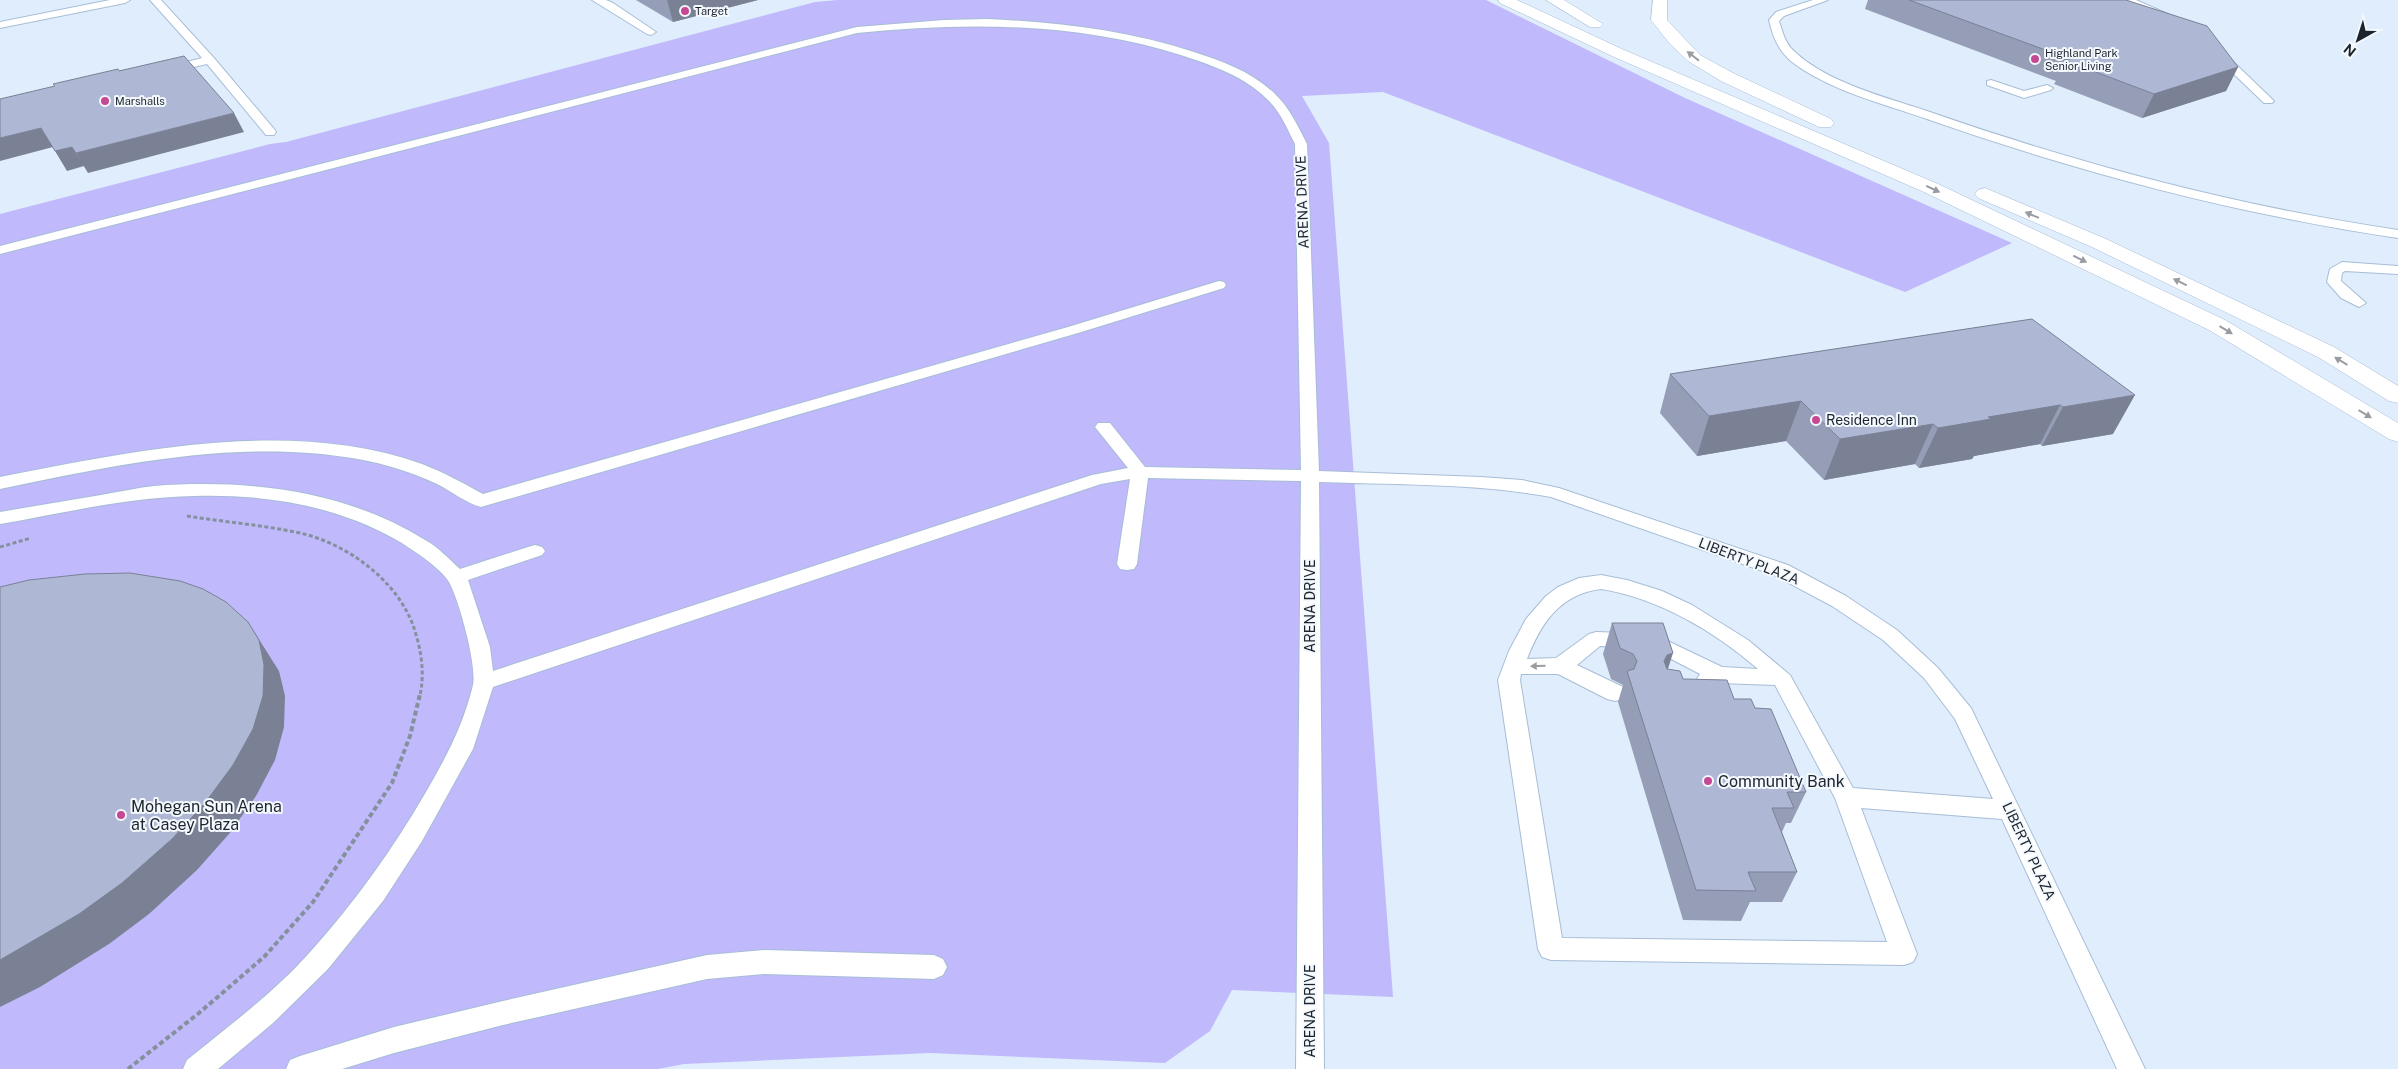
<svg xmlns="http://www.w3.org/2000/svg" width="2398" height="1069" font-family="'Public Sans',sans-serif">
<style>
.green{fill:#c0b9fc}
.lines{fill:none;stroke-linecap:round;stroke-linejoin:round}
.lane-casing{stroke:#a7bdd6;stroke-width:2}
.highway-casing{stroke:#a7bdd6;stroke-width:1}
.path-far1{stroke:#85909d;stroke-width:3;stroke-dasharray:4 2.5;stroke-linecap:butt}
.path{stroke:#85909d;stroke-width:4;stroke-dasharray:5 3;stroke-linecap:butt}
.lane{fill:#fff;fill-rule:evenodd}
.highway{fill:#fff;fill-rule:evenodd}
.wall{fill:#969eb7}
.shaded-wall{fill:#7a8195}
.building{fill:#aeb8d5;stroke:#7a8195}
.oneway{fill:#999ca1}
.poi-dot{fill:#c64895;stroke:#f4f9fe;stroke-width:2}
.labels{text-anchor:middle;stroke-width:4;stroke-linejoin:round;paint-order:stroke}
.far-poi-label{font-size:11px;fill:#1c242e;stroke:#f4f9fe;text-anchor:start}
.street-label{font-size:14px;fill:#1c242e;stroke:#f4f9fe}
.poi-label{font-size:14px;fill:#1c242e;stroke:#f4f9fe;text-anchor:start}
.near-poi-label{font-size:16px;fill:#1c242e;stroke:#f4f9fe;text-anchor:start}
</style>
<rect width="100%" height="100%" fill="#dfedfc"/>
<path class="green" d="M 838,0 L 1486,0 L 1685,98 L 2012,243 L 1905,292 L 1383,92 L 1302,96 L 1329,143 L 1393,997 L 1232,990 L 1210,1031 L 1165,1063 L 930,1053 L 684,1064 L 658,1069 L 0,1069 L 0,214 L 270,144 L 286,142 L 815,2 Z"/>
<g class="lines">
<g class="lane-casing">
<path id="lane" d="M 110,0 L 130,0 L 125,3 L 0,28 L 0,22 Z
M 150,0 L 161,0 L 214,58 L 274,129 L 276,132 L 274,135 L 266,135 L 207,64 L 167,73 L 163,72 L 163,68 L 202,58 Z
M 592,0 L 606,0 L 613,3 L 656,32 L 651,35 L 647,34 Z
M 1813,0 L 1828,0 L 1784,16 L 1779,21 C 1783,33 1785,44 1796,53 C 1829,83 1885,97 1927,111 C 2082,165 2235,206 2398,230 L 2398,238 C 2237,214 2081,173 1927,119 C 1884,104 1828,90 1792,62 C 1778,50 1773,37 1769,20 L 1776,12 Z
M 2122,0 L 2136,0 L 2170,15 L 2169,17 L 2161,17 Z
M 987,19 C 1058,22 1126,30 1194,52 C 1222,61 1252,72 1274,93 C 1289,107 1298,126 1307,144 L 1319,471 L 1481,477 L 1522,480 L 1559,488 L 1788,565 L 1846,596 L 1897,630 L 1938,668 L 1971,708 L 2145,1069 L 2117,1069 L 2002,819 L 1861,808 L 1917,954 L 1913,962 L 1904,965 L 1551,960 L 1542,957 L 1538,949 L 1498,680 L 1509,651 L 1526,619 L 1546,596 L 1558,587 L 1579,578 L 1601,575 L 1627,580 L 1662,591 L 1692,605 L 1748,640 L 1790,675 L 1853,788 L 1993,799 L 1955,719 L 1924,678 L 1883,640 L 1832,606 L 1774,575 L 1551,497 C 1475,483 1396,485 1319,482 L 1324,1069 L 1296,1069 L 1301,481 L 1148,478 L 1137,564 L 1134,569 L 1127,570 L 1120,569 L 1117,564 L 1130,479 L 1101,484 L 493,687 L 473,749 L 422,841 L 383,901 L 328,969 L 273,1023 L 218,1069 L 183,1069 L 187,1060 C 230,1025 275,992 311,951 C 355,902 393,849 426,792 C 446,758 464,723 473,685 C 477,665 459,600 449,582 C 441,568 409,547 395,539 C 334,505 264,494 195,496 C 129,497 64,513 0,524 L 0,512 C 34,506 67,501 101,495 C 119,492 136,488 154,486 C 247,479 345,490 425,540 C 438,547 449,559 460,569 L 528,547 L 535,545 L 542,547 L 545,551 L 542,555 L 468,580 L 490,647 L 493,671 L 1092,475 L 1128,468 L 1095,427 L 1098,423 L 1110,423 L 1145,467 L 1301,470 L 1295,144 C 1287,128 1280,111 1267,99 C 1245,77 1214,66 1184,56 C 1077,22 967,22 857,33 L 0,254 L 0,246 L 857,27 L 944,20 ZM 1601,589 C 1658,598 1714,631 1758,669 L 1722,667 L 1653,634 L 1596,632 L 1589,634 L 1556,658 L 1527,659 C 1541,623 1560,594 1601,589 ZM 1600,646 L 1650,648 L 1700,674 L 1697,679 L 1701,685 L 1708,687 L 1720,683 L 1775,685 L 1835,798 L 1887,942 L 1562,938 L 1520,680 L 1521,674 L 1558,674 L 1607,699 L 1615,701 L 1623,699 L 1626,693 L 1623,687 L 1577,665 Z
M 2218,50 L 2222,51 L 2272,99 L 2274,101 L 2272,103 L 2264,103 L 2214,55 L 2213,53 Z
M 1991,80 L 2024,91 L 2047,85 L 2053,88 L 2051,90 L 2024,98 L 1987,85 L 1987,81 Z
M 2342,262 L 2398,266 L 2398,274 L 2345,271 L 2342,273 L 2341,281 L 2366,303 L 2359,307 L 2341,298 L 2327,282 L 2330,269 Z
M 1219,281 L 1224,282 L 1226,285 L 1224,288 L 1078,333 L 481,507 C 466,503 451,491 437,484 C 412,472 385,464 358,459 C 239,438 116,465 0,489 L 0,477 C 133,451 290,417 422,464 C 443,472 463,483 483,494 L 1068,327 Z
M 765,950 L 934,955 L 943,959 L 947,967 L 943,975 L 934,979 L 765,974 L 707,979 L 503,1025 L 394,1053 L 342,1069 L 286,1069 L 290,1060 L 300,1056 L 394,1027 L 503,1001 L 707,955 Z"/>
</g>
<g class="highway-casing">
<path id="highway" d="M 1498,0 L 1517,0 L 1624,50 L 1938,184 L 2225,320 L 2398,423 L 2398,442 L 2389,439 L 2209,330 L 1924,192 L 1612,56 L 1500,3 Z
M 1546,0 L 1564,0 L 1603,24 L 1600,27 L 1590,27 Z
M 1653,0 L 1667,0 L 1667,20 L 1700,55 L 1733,73 L 1831,119 L 1834,123 L 1831,127 L 1819,127 L 1721,81 L 1688,61 L 1670,44 L 1651,20 Z
M 1985,188 L 2106,239 L 2334,347 L 2398,386 L 2398,403 L 2389,401 L 2318,357 L 2092,247 L 1978,198 L 1975,194 L 1978,190 Z"/>
</g>
<path class="path-far1" d="M 187,516 C 224,522 263,525 300,533 C 348,544 398,581 414,628 C 421,649 425,673 420,695
M 0,547 L 31,538"/>
<path class="path" d="M 128,1069 L 199,1013 L 264,957 L 313,902 L 392,783 L 410,736 L 420,694"/>
<use href="#lane" class="lane"/>
<use href="#highway" class="highway"/>
</g>
<path class="wall" d="M 636,0 L 758,0 L 673,22 Z
M 1868,0 L 2126,0 L 2238,67 L 2226,91 L 2142,118 L 2054,84 L 2056,81 L 1865,9 Z
M 2032,319 L 2113,434 L 2042,446 L 2040,444 L 1974,456 L 1972,459 L 1919,468 L 1915,464 L 1824,480 L 1786,441 L 1697,456 L 1660,413 L 1670,374 Z
M 1612,623 L 1668,669 L 1683,679 L 1734,699 L 1755,708 L 1806,792 L 1791,823 L 1786,823 L 1782,832 L 1797,872 L 1782,902 L 1750,902 L 1741,921 L 1683,920 L 1618,702 L 1623,685 L 1611,679 L 1603,654 Z"/>
<path class="shaded-wall" d="M 667,0 L 758,0 L 673,22 Z
M 2238,67 L 2226,91 L 2142,118 L 2154,94 Z
M 234,113 L 244,132 L 88,173 L 76,153 Z
M 41,128 L 53,147 L 0,161 L 0,138 Z
M 72,147 L 84,166 L 67,171 L 55,151 Z
M 2135,395 L 2113,434 L 2042,446 L 2063,407 Z
M 1801,401 L 1786,441 L 1697,456 L 1709,416 Z
M 2060,405 L 2040,444 L 1974,456 L 1972,459 L 1919,468 L 1938,428 L 1988,417 Z
M 1933,424 L 1915,464 L 1824,480 L 1840,439 Z
M 248,622 L 279,671 L 285,696 L 284,727 L 275,760 L 256,796 L 229,834 L 197,870 L 149,914 L 109,944 L 40,987 L 0,1007 L 0,960 Z
M 1673,653 L 1663,684 L 1664,661 L 1667,655 Z"/>
<path class="building" d="M 1909,0 L 2126,0 L 2207,26 L 2238,67 L 2154,94 L 2064,60 L 2070,59 Z
M 184,56 L 234,113 L 76,153 L 72,147 L 55,151 L 41,128 L 0,138 L 0,99 L 55,86 L 53,84 L 118,69 L 119,71 Z
M 2032,319 L 2135,395 L 2063,407 L 2060,405 L 1988,417 L 1991,419 L 1938,428 L 1933,424 L 1840,439 L 1801,401 L 1709,416 L 1670,374 Z
M 130,573 L 180,581 L 203,589 L 226,602 L 248,622 L 259,640 L 264,665 L 263,696 L 253,729 L 233,765 L 205,803 L 172,839 L 122,883 L 79,914 L 0,960 L 0,587 L 29,580 L 85,574 Z
M 1612,623 L 1663,623 L 1673,653 L 1667,655 L 1664,661 L 1667,669 L 1680,671 L 1683,679 L 1727,680 L 1734,699 L 1751,699 L 1755,708 L 1771,709 L 1806,792 L 1787,792 L 1794,808 L 1772,808 L 1797,872 L 1748,872 L 1756,891 L 1696,890 L 1627,671 L 1634,669 L 1637,661 L 1633,654 L 1620,648 Z"/>
<defs><path id="oneway-solid" d="M-6-.8H1V-3.2L6.5 0L1 3.2V.8H-6Z" transform="scale(1.25)"/></defs>
<g class="oneway">
<use href="#oneway-solid" transform="translate(1693 56) rotate(-142)"/>
<use href="#oneway-solid" transform="translate(1933 189) rotate(25)"/>
<use href="#oneway-solid" transform="translate(2032 215) rotate(-157)"/>
<use href="#oneway-solid" transform="translate(2080 259) rotate(26)"/>
<use href="#oneway-solid" transform="translate(2180 282) rotate(-154)"/>
<use href="#oneway-solid" transform="translate(2226 330) rotate(31)"/>
<use href="#oneway-solid" transform="translate(2341 361) rotate(-149)"/>
<use href="#oneway-solid" transform="translate(2365 414) rotate(31)"/>
<use href="#oneway-solid" transform="translate(1538 666) rotate(179)"/>
</g>
<g class="poi-dot">
<circle cx="685" cy="11" r="5"/>
<circle cx="2035" cy="59" r="5"/>
<circle cx="105" cy="101" r="5"/>
<circle cx="1816" cy="420" r="5"/>
<circle cx="1708" cy="781" r="5"/>
<circle cx="121" cy="815" r="5"/>
</g>
<g class="labels">
<g class="far-poi-label">
<text x="695" y="15">Target</text>
<text x="2045" y="57">Highland Park<tspan x="2045" dy="13">Senior Living</tspan></text>
<text x="115" y="105">Marshalls</text>
</g>
<g class="street-label">
<text transform="translate(1302 202) rotate(-92)" y="5">ARENA DRIVE</text>
<text transform="translate(1749 561) rotate(21)" y="5">LIBERTY PLAZA</text>
<text transform="translate(1310 606) rotate(-90)" y="5">ARENA DRIVE</text>
<text transform="translate(2029 851) rotate(65)" y="5">LIBERTY PLAZA</text>
<text transform="translate(1310 1011) rotate(-90)" y="5">ARENA DRIVE</text>
</g>
<g class="poi-label">
<text x="1826" y="425">Residence Inn</text>
</g>
<g class="near-poi-label">
<text x="1718" y="787">Community Bank</text>
<text x="131" y="812">Mohegan Sun Arena<tspan x="131" dy="18">at Casey Plaza</tspan></text>
</g>
</g>
<g transform="translate(2358 40) rotate(219)" stroke="#f4f9fe" stroke-width="4" paint-order="stroke">
<path d="M0-4L9 19L0 12L-9 19Z" fill="#1c242e"/>
<text y="-8" font-size="14" font-weight="bold" text-anchor="middle" fill="#1c242e">N</text>
</g>
</svg>
